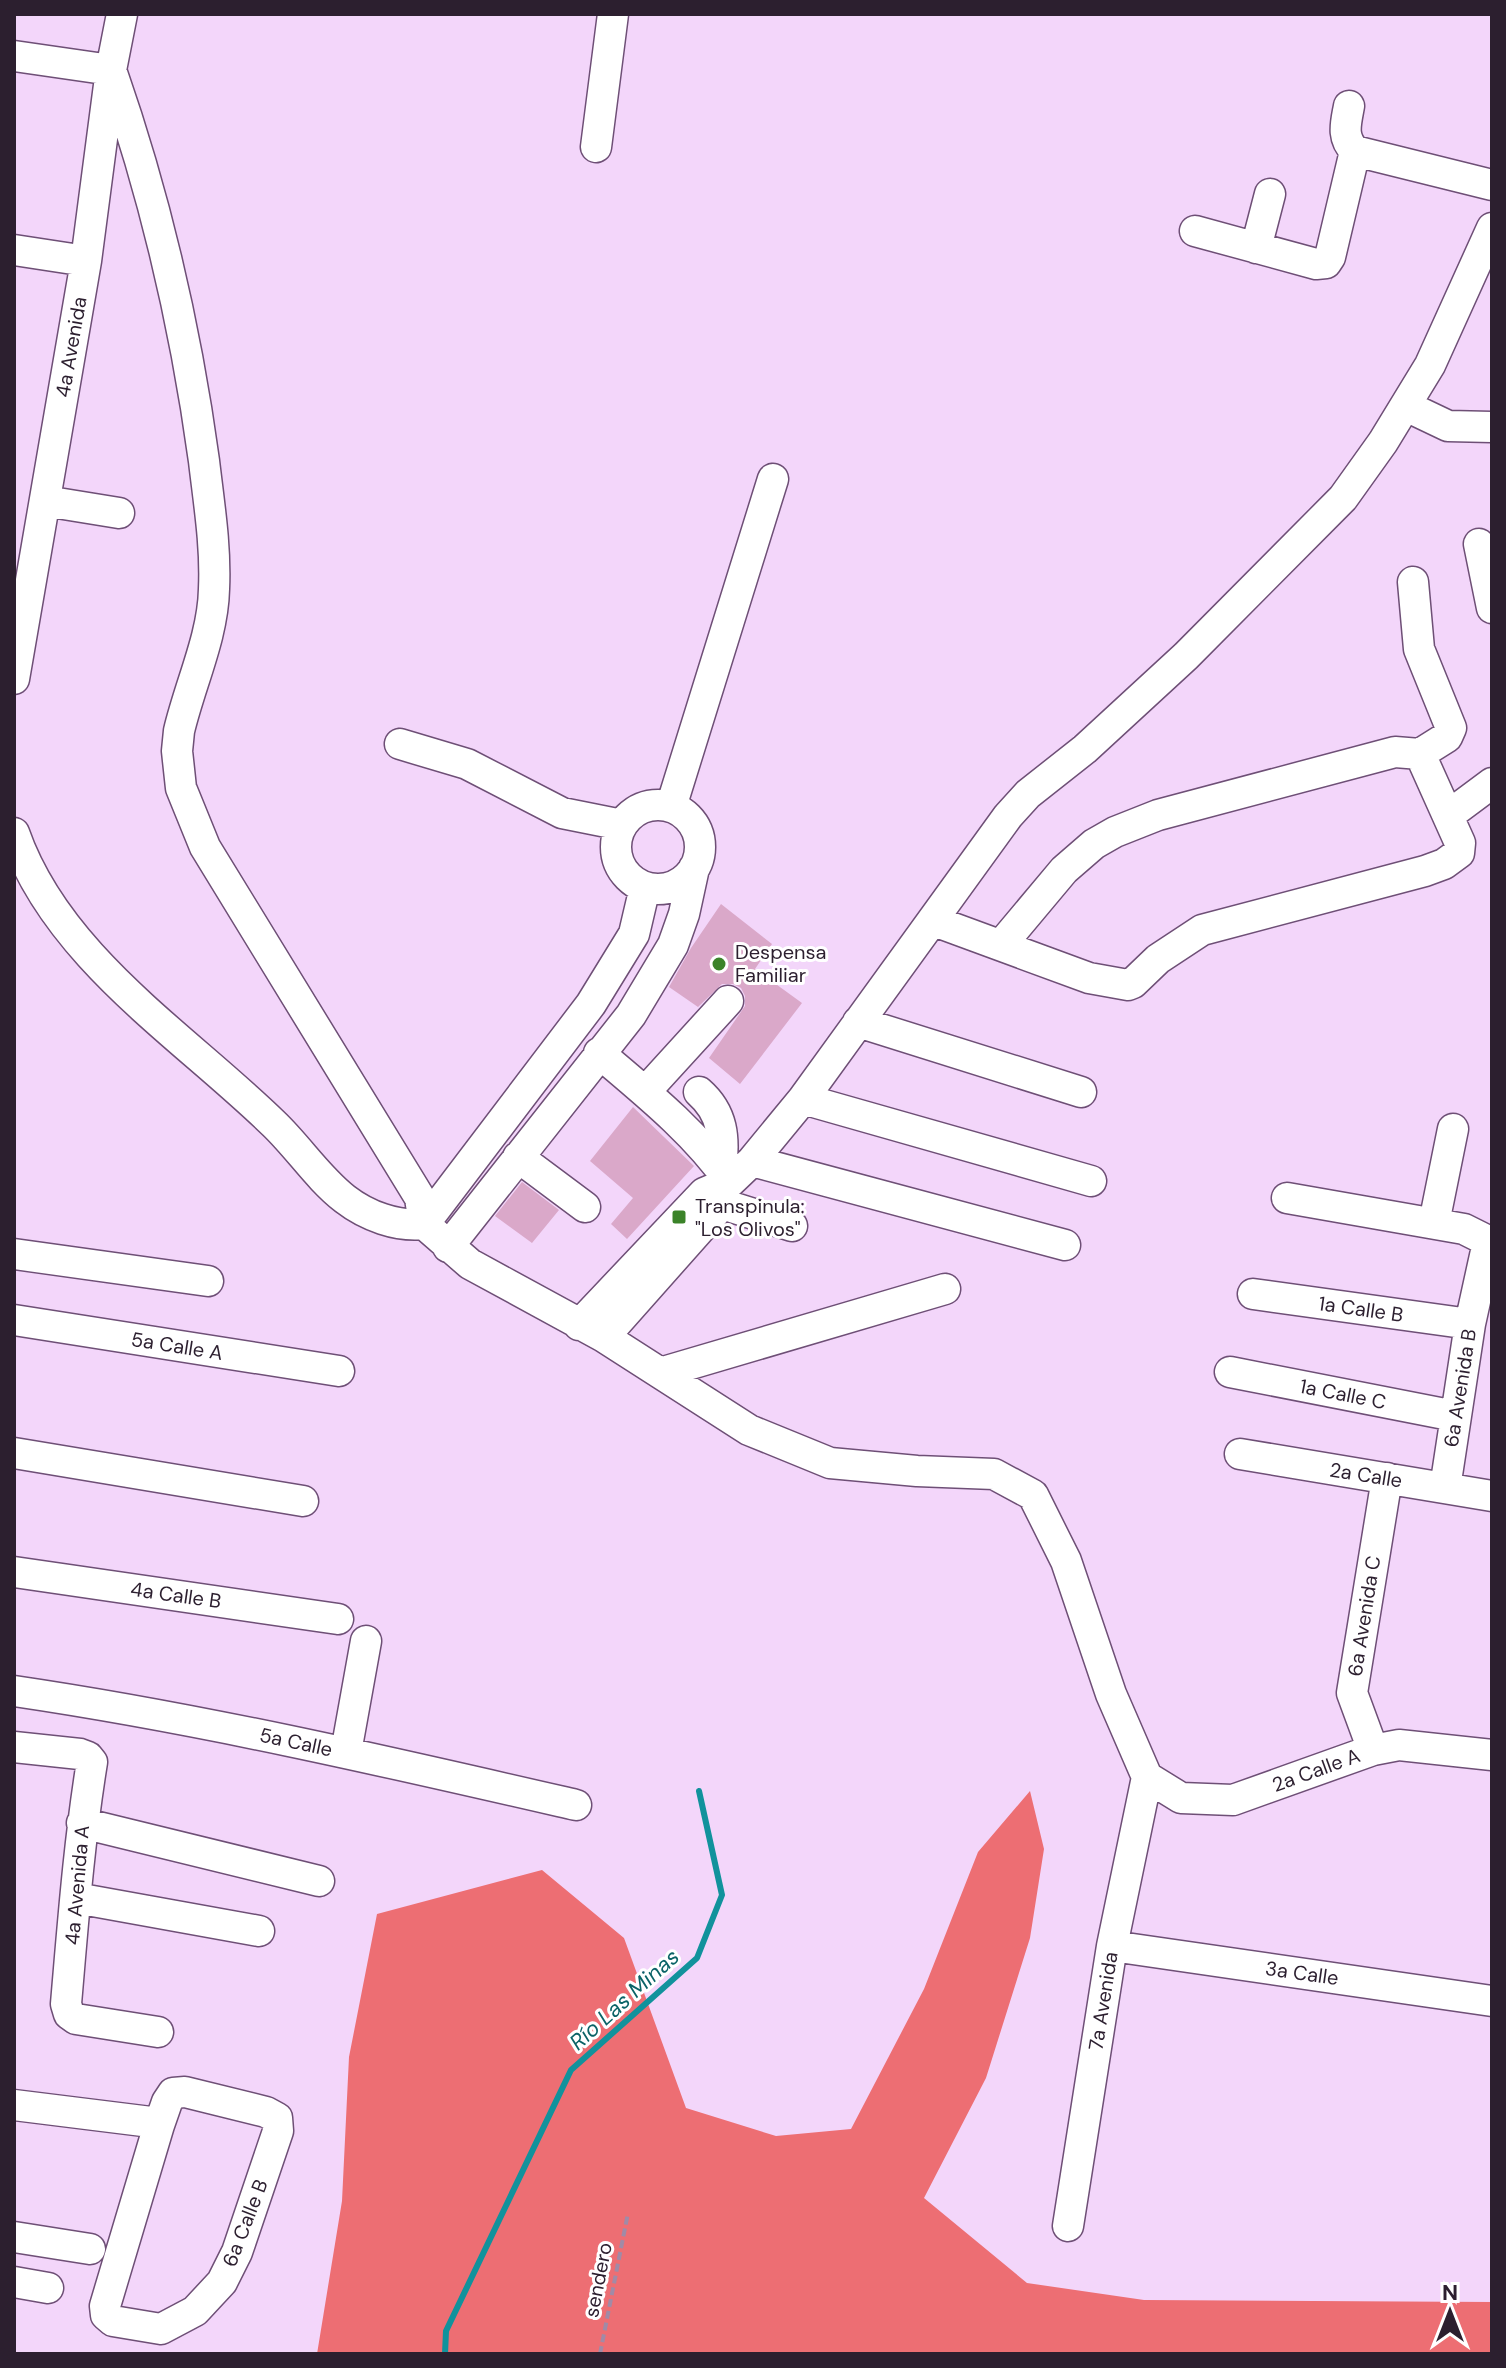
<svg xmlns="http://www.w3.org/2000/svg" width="1506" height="2368" font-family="'DM Sans',sans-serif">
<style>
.forest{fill:#ed6e73}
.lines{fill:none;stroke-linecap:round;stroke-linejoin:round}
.stream{stroke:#11929c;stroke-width:6}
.building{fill:#daa8c9}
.minor-casing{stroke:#6e4f76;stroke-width:33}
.path{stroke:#a18aa6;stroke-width:4;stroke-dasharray:8 4;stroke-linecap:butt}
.minor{stroke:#fff;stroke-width:30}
.poi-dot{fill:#3b8329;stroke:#fff;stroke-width:3}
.labels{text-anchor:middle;stroke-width:6;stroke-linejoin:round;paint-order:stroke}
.street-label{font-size:20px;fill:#2c1f2f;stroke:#fff}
.poi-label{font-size:20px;fill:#2c1f2f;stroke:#fff;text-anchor:start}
.water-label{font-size:22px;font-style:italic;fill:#0b6367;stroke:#fff}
</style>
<rect width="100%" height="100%" fill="#f3d6fa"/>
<path class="forest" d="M 1030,1791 L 1044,1849 L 1030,1938 L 986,2078 L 924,2198 L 1027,2283 L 1144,2300 L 1492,2302 L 1492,2354 L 317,2354 L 342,2201 L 349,2057 L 377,1914 L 542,1870 L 624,1938 L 686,2108 L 776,2136 L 851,2129 L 924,1989 L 978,1852 Z"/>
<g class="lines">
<path class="stream" d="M 445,2354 L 446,2331 L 571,2070 L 697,1958 L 722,1895 L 699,1791"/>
</g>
<path class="building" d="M 721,904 L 772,944 L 755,969 L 802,1003 L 740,1084 L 709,1058 L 745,1006 L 745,996 L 741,988 L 733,984 L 722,984 L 698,1007 L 669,987 L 691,948 Z
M 633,1107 L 694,1166 L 627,1239 L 611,1224 L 633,1198 L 590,1161 Z
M 522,1182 L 559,1210 L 532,1243 L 495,1216 Z"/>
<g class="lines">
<g class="minor-casing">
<path id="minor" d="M 14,56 L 111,70 C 155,196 186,329 204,461 C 209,504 216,546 214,589 C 213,637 190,684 179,731 L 177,751 L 181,788 L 205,847 L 420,1198 L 424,1224 L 470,1264 L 604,1337 L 749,1430 L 830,1463 L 917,1471 L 994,1474 L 1033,1495 L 1066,1561 L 1111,1694 L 1147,1777
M 1349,106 C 1346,123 1341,137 1355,151
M 596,147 L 613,14
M 1195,231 L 1316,264 L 1326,263 L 1330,257 L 1355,151 L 1492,185
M 1256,248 L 1270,194
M 14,250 L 86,261
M 1406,406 L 1448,426 L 1492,427
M 45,501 L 119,513
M 1479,544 L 1492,608
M 1413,582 L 1419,649 L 1451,728 L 1447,737 L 1420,754
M 14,679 L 86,261 L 111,70 L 122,14
M 400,744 L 467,764 L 562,813 L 622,825
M616 847a42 42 0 1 1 84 0a42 42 0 1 1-84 0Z
M 671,807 L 773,479
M 1449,815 L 1492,783
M 14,833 C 57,957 184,1036 274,1124 C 299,1148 318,1178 345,1199 C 367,1216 397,1227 424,1224 L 591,1004 L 634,934 L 645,887
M 934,921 L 1089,978 L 1128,985 L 1133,983 L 1158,959 L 1202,930 L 1425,871 L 1444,864 L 1459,853 L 1460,843 L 1420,754 L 1395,752 L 1158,815 L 1115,832 L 1094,844 L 1064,870 L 1002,944
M 858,1022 L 1081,1092
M 599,1053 C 645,1092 695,1132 730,1182
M 645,1092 L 728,1001
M 699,1092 C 723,1113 725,1138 721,1169
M 803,1099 L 1091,1181
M 518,1157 L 585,1207
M 752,1161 L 1065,1245
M 1287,1198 L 1464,1229 L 1492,1243
M 722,1204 L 792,1226
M 1434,1223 L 1453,1129
M 448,1247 L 631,1015 L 673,945 L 684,914 L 694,868
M 14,1254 L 208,1281
M 1253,1294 L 1470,1324
M 14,1320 L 339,1371
M 579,1325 L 704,1193 L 730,1182 L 752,1161 L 803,1099 L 1008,816 L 1028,794 L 1085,749 L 1186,656 L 1343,498 L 1383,442 L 1430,365 L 1492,228
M 604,1337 L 722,1204
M 1230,1372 L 1455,1416
M 660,1373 L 945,1289
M 14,1453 L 303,1501
M 1240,1454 L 1492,1496
M 1445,1488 L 1470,1324 L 1488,1242
M 14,1572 L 338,1619
M 14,1691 C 204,1719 389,1762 576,1805
M 14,1747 L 80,1754 L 88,1757 L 92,1762 C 79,1842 73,1923 66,2004 L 69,2014 L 76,2019 L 158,2032
M 1373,1750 L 1352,1693 L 1387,1478
M 346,1752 L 366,1641
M 1147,1777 L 1181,1798 L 1233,1800 L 1373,1750 L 1399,1745 L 1492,1755
M 82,1823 L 319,1881
M 76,1898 L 259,1931
M 1112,1946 L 1492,2001
M 185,2092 L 266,2112 L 277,2118 L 278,2131 L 237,2252 L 222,2282 L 195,2311 L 161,2329 L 113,2321 L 106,2315 L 105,2306 L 159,2125 L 167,2102 L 173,2093 Z
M 14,2105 L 151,2122 L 159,2125
M 1068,2226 L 1112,1946 L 1147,1777
M 14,2237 L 90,2249
M 14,2282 L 48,2288"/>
</g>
<path class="path" d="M 600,2354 L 628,2213"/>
<use href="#minor" class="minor"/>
</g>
<g class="poi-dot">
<circle cx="719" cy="964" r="8"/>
<rect x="671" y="1209" width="16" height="16" rx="4"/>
</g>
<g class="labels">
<g class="street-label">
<text transform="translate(71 347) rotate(-80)" y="7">4a Avenida</text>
<text transform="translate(1361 1309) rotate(8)" y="7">1a Calle B</text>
<text transform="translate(177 1346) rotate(9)" y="7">5a Calle A</text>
<text transform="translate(1460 1388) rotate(-81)" y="7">6a Avenida B</text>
<text transform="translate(1343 1394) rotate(11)" y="7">1a Calle C</text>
<text transform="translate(1366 1475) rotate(9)" y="7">2a Calle</text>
<text transform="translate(176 1595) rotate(8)" y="7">4a Calle B</text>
<text transform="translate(1364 1616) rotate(-81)" y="7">6a Avenida C</text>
<text transform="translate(296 1742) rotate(12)" y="7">5a Calle</text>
<text transform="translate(1316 1770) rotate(-20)" y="7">2a Calle A</text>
<text transform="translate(77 1885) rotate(-85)" y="7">4a Avenida A</text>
<text transform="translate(1302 1973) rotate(8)" y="7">3a Calle</text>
<text transform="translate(1103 2001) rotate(-81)" y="7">7a Avenida</text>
<text transform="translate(245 2223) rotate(-69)" y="7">6a Calle B</text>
<text transform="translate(598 2280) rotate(-79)" y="7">sendero</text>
</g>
<g class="poi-label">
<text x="735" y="959">Despensa<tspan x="735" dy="23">Familiar</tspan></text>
<text x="695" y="1213">Transpinula:<tspan x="695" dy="23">"Los Olivos"</tspan></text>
</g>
<g class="water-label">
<text transform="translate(624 1999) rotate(-42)" y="8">Río Las Minas</text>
</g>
</g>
<rect width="1506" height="2368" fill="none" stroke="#2c1f2f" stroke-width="32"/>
<g transform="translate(1450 2312)" stroke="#ffffff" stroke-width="6" paint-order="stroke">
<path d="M0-6L14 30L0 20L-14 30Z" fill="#2c1f2f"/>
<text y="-12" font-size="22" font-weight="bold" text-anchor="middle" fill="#2c1f2f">N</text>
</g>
</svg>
